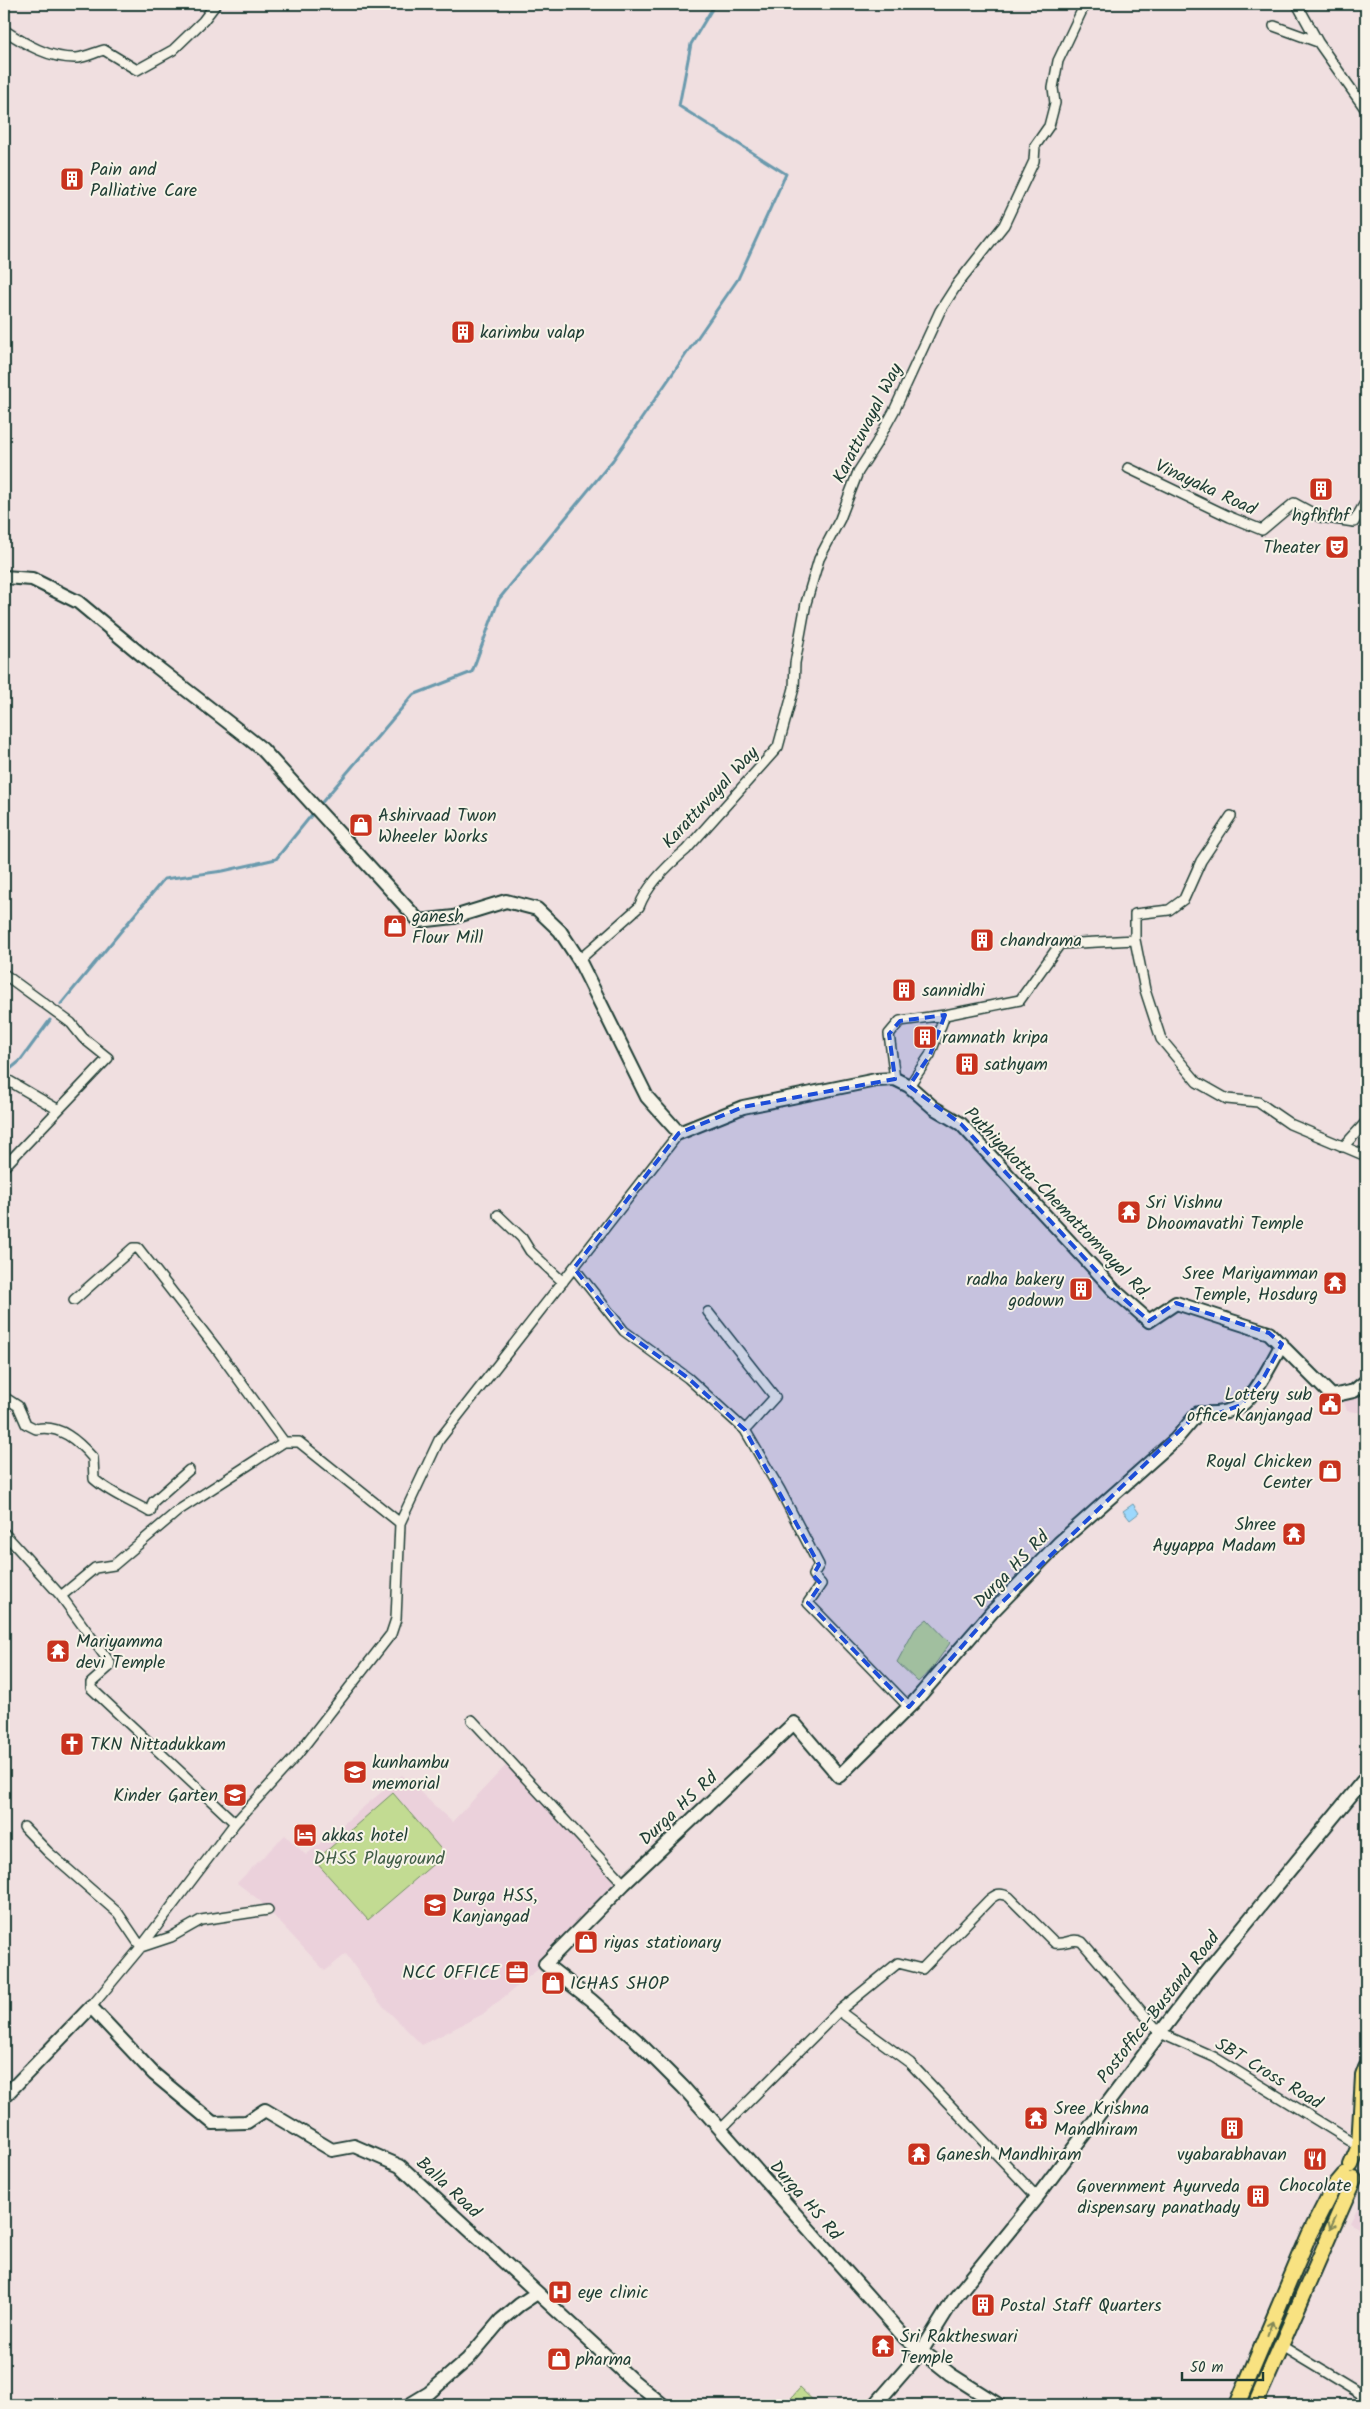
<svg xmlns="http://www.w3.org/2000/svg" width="1370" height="2409" font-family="Kalam,sans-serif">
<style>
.built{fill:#ebd1db}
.green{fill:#c2db92;stroke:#708c63}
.water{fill:#9cd8fd;stroke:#6a9aad}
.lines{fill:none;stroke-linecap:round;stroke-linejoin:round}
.stream{stroke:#6a9aad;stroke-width:3}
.street-casing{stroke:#1f3d34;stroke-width:12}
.secondary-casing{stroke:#1f3d34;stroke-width:16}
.primary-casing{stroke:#1f3d34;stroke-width:18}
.street{stroke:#f7f3e8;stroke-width:9}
.secondary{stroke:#f7f3e8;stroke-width:12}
.primary{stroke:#f8e281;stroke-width:14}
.oneway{stroke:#818757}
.marked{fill:#1d4ed8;fill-opacity:0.2;stroke:#1d4ed8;stroke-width:4;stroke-dasharray:10 6;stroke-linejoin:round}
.labels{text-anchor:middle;stroke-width:4;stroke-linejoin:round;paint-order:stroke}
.poi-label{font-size:18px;fill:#1f3d34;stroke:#f7f3e8;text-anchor:start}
.street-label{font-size:18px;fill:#1f3d34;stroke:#f7f3e8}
.park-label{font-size:18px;fill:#405d47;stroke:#f7f3e8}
</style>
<rect width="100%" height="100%" fill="#f0dfe0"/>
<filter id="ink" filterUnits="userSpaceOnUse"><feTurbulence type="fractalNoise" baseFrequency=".02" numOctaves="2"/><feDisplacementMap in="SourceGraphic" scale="10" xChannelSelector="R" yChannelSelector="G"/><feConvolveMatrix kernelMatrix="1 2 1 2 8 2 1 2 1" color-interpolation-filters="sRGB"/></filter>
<g filter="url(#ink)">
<path class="built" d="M 1366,1390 L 1366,1413 L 1347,1411 L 1344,1402 Z
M 514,1757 L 630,1884 L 542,1966 L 483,2014 L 422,2045 L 378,2001 L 346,1954 L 325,1971 L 259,1900 L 237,1883 L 285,1835 L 306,1855 L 402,1775 L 452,1822 Z
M 1366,2191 L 1366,2233 L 1350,2223 Z"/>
<path class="green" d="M 927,1619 L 950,1643 L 931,1670 L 918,1682 L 897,1662 L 915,1629 Z
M 393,1793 L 445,1854 L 368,1920 L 315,1861 Z
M 800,2388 L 818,2405 L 785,2405 Z"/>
<path class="water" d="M 1133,1504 L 1139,1513 L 1130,1520 L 1123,1511 Z"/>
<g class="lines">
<path class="stream" d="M 318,807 L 413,695 L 472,672 L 499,599 L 613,460 L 738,279 L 786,174 L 679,106 L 691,44 L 715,4
M 61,1004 L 164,879 L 223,871 L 276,859 L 314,812
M 9,1070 L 20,1061 L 50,1020"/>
<g class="street-casing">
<path id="street" d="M 1297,4 L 1318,42 L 1366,110
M 1274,26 L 1318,42
M 4,30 C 25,44 50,59 77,58 C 86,57 96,52 104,50 L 137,70 L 173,50 L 203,21 L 216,4
M 1128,468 L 1230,517 L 1262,530 L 1294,503 L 1320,517 L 1354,522 L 1366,501
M 1231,816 L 1201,861 L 1184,899 L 1169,910 L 1135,914 L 1135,940 L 1145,990 L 1161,1039 L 1197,1082 L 1227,1099 L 1258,1102 L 1290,1124 L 1366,1156
M 579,960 L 639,907 C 647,885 668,865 686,850 L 778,747 L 794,688 L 795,663 L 806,603 L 819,559 L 840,519 L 858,472 L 876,444 L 894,411 L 940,311 L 958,283 L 1004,225 L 1034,161 L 1035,146 L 1049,126 L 1055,103 L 1053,88 L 1058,61 L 1085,4
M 4,974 L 71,1023 L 83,1038 L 108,1058 L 4,1167
M 4,1078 L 57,1109
M 895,1079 L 889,1034 L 900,1021 L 945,1015
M 909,1086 L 930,1055 L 945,1015 L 1020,1000 L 1060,944 L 1135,940
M 1343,1147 L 1366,1122
M 498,1215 L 522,1238 L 530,1251 L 563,1282
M 574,1268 L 624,1331 L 688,1378 L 745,1430 L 780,1490 L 819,1565 L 813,1575 L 821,1584 L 808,1603 L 909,1707
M 74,1300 L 133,1248 L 138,1248 L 216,1348 L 284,1442
M 708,1312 L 775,1397 L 745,1430
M 4,1397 L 18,1406 L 26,1424 L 36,1429 C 60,1424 78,1441 93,1458 L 94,1479 C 111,1494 131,1501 150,1512 L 153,1502 L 189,1470
M 4,1533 L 61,1596
M 472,1720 L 624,1884
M 235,1823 L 91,1688 L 91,1683 L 109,1667 L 110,1663 L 61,1596 L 95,1568 L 114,1565 L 179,1510 L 284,1442 L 299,1442 L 400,1523
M 24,1827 L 48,1852 L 118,1913 L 141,1947 L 171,1937 L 201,1920 L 268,1910
M 91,2007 L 141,1947 L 235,1823 L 297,1755 L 391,1634 L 396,1619 L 400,1523 L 439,1440 L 679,1133
M 839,2011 L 910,2063 L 1037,2197
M 720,2130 L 839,2011 L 898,1963 L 922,1969 L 989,1900 C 996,1894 1000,1892 1009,1897 L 1055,1943 C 1065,1945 1073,1937 1082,1942 L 1160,2033 L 1214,2057 L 1359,2146
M 1280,2345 L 1366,2397"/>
</g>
<g class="secondary-casing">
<path id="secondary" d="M 4,577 L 32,579 L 78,602 L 149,661 L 247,737 L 262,749 L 419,921 L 454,917 L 506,901 L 537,909 L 560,931 L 579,960 L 647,1097 L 679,1133 L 743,1107 L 876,1080 L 895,1079 L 909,1086 L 934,1108 L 961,1124 L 1114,1290 L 1149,1321 L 1176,1303 L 1269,1333 L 1332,1396 L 1354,1391 L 1366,1381
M 4,2097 L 91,2007 L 154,2074 L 213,2123 L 247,2122 L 265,2110 L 332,2150 L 354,2146 L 400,2166 L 631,2379 L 663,2405
M 409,2405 L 429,2393 L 468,2359 L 501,2320 L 519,2305 L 537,2293
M 875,2405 L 921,2352 L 954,2299 L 1037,2197 L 1206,1972 L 1366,1777
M 999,2405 L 950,2374 L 905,2338 L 683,2087 L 636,2040 L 591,2000 L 545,1964 L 624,1884 L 794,1723 L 839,1776 L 915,1701 L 992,1612 L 1059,1543 L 1176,1439 L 1198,1413 C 1212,1414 1227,1413 1240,1406 C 1255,1397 1273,1360 1282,1344"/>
</g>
<g class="primary-casing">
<path id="primary" d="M 1351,2165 L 1359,2146 L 1363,2076 L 1366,2068
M 1237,2405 L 1309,2235 L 1333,2188 L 1344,2175
M 1255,2405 L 1354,2179"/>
</g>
<use href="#street" class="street"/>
<use href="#secondary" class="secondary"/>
<use href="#primary" class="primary"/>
</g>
<defs><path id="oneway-shaft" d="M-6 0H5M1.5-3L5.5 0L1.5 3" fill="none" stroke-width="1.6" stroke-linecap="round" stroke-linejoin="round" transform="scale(1.25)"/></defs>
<g class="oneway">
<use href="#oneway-shaft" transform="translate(1333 2223) rotate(114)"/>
<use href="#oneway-shaft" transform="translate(1270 2328) rotate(-70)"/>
</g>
</g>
<path class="marked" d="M 945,1015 L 930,1055 L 909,1086 L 961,1124 L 1114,1290 L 1149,1321 L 1176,1303 L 1269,1333 L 1282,1344 L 1264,1377 L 1241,1405 L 1216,1414 L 1198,1413 L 992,1612 L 909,1707 L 808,1603 L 821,1584 L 813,1575 L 819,1565 L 745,1430 L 688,1378 L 624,1331 L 574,1268 L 679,1133 L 743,1107 L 895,1079 L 889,1034 L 900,1021 Z"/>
<defs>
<g id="building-square" transform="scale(1.25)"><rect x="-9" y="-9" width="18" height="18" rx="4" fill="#c8321e" stroke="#f7f3e8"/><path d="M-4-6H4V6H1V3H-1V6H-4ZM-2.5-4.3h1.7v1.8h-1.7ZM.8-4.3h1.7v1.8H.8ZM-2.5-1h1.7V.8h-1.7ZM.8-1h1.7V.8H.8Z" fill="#fff"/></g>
<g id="theatre-square" transform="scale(1.25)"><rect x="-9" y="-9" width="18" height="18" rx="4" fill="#c8321e" stroke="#f7f3e8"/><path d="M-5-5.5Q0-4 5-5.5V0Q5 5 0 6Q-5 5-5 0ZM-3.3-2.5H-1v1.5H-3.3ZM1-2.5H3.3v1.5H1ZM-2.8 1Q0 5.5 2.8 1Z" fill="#fff"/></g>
<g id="shop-square" transform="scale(1.25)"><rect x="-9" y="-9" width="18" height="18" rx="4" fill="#c8321e" stroke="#f7f3e8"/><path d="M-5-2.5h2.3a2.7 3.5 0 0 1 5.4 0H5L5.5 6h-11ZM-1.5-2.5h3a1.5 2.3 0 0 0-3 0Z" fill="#fff"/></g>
<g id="temple-square" transform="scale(1.25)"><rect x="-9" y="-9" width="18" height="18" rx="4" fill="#c8321e" stroke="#f7f3e8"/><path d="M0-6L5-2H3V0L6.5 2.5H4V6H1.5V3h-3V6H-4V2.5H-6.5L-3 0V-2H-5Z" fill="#fff"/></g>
<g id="civic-square" transform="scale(1.25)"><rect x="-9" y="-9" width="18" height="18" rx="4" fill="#c8321e" stroke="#f7f3e8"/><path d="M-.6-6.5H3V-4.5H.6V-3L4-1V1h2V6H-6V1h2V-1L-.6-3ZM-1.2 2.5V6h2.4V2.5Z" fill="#fff"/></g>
<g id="church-square" transform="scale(1.25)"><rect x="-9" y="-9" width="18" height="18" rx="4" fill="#c8321e" stroke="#f7f3e8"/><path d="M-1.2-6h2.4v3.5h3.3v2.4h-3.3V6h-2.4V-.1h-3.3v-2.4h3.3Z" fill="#fff"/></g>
<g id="school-square" transform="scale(1.25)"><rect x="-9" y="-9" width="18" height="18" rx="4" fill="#c8321e" stroke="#f7f3e8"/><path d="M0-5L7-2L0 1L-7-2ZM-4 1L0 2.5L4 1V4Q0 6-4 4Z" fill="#fff"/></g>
<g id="hotel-square" transform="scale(1.25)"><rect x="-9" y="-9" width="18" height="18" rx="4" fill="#c8321e" stroke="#f7f3e8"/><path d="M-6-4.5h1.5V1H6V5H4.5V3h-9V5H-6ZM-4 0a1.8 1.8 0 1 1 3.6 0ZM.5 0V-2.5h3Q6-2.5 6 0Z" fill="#fff"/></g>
<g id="office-square" transform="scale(1.25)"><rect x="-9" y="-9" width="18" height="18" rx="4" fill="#c8321e" stroke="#f7f3e8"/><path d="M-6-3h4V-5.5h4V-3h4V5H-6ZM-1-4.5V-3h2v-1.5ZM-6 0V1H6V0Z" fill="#fff"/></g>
<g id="restaurant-square" transform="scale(1.25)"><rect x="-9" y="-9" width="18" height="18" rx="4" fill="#c8321e" stroke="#f7f3e8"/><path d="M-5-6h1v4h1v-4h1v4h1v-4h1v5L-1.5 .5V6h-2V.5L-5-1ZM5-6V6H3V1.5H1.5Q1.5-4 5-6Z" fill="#fff"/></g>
<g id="hospital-square" transform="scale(1.25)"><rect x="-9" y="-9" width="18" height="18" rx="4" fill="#c8321e" stroke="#f7f3e8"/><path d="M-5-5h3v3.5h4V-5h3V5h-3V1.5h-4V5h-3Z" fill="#fff"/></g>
</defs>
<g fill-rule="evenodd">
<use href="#building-square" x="72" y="179"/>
<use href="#building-square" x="463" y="332"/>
<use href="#building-square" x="1321" y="489"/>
<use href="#theatre-square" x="1337" y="547"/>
<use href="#shop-square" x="361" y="825"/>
<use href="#shop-square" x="395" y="926"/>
<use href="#building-square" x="982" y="940"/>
<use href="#building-square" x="904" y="990"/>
<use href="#building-square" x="925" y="1037"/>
<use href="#building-square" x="967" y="1064"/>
<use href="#temple-square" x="1129" y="1212"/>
<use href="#temple-square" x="1335" y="1283"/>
<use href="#building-square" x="1081" y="1289"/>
<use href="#civic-square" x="1330" y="1404"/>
<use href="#shop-square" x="1330" y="1471"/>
<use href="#temple-square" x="1294" y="1534"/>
<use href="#temple-square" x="58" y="1651"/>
<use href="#church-square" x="72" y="1744"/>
<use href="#school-square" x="355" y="1772"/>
<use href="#school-square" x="235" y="1795"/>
<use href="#hotel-square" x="305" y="1835"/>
<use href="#school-square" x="435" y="1905"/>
<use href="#shop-square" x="586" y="1942"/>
<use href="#office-square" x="517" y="1972"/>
<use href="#shop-square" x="553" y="1983"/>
<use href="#temple-square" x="1036" y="2118"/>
<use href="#building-square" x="1232" y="2128"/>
<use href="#temple-square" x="919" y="2154"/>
<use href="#restaurant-square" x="1315" y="2159"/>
<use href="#building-square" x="1258" y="2196"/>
<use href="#hospital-square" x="560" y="2292"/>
<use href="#building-square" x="983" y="2305"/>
<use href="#temple-square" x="883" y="2346"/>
<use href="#shop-square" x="559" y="2359"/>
</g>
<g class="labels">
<g class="poi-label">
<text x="90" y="175">Pain and<tspan x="90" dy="21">Palliative Care</tspan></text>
<text x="480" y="338">karimbu valap</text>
<text x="1321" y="521" text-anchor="middle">hgfhfhf</text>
<text x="1320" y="553" text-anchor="end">Theater</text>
<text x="378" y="821">Ashirvaad Twon<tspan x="378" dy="21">Wheeler Works</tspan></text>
<text x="412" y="922">ganesh<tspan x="412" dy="21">Flour Mill</tspan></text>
<text x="1000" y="946">chandrama</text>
<text x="922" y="996">sannidhi</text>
<text x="942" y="1043">ramnath kripa</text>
<text x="984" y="1070">sathyam</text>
<text x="1146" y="1208">Sri Vishnu<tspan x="1146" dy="21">Dhoomavathi Temple</tspan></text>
<text x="1318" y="1279" text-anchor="end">Sree Mariyamman<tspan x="1318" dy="21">Temple, Hosdurg</tspan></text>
<text x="1064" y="1285" text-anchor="end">radha bakery<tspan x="1064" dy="21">godown</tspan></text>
<text x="1312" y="1400" text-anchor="end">Lottery sub<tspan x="1312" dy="21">office Kanjangad</tspan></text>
<text x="1312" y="1467" text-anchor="end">Royal Chicken<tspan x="1312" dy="21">Center</tspan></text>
<text x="1276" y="1530" text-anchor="end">Shree<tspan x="1276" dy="21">Ayyappa Madam</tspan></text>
<text x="76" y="1647">Mariyamma<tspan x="76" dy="21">devi Temple</tspan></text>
<text x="90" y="1750">TKN Nittadukkam</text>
<text x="372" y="1768">kunhambu<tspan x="372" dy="21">memorial</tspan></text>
<text x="218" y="1801" text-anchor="end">Kinder Garten</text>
<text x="322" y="1841">akkas hotel</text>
<text x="452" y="1901">Durga HSS,<tspan x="452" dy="21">Kanjangad</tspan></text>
<text x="604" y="1948">riyas stationary</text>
<text x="500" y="1978" text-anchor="end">NCC OFFICE</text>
<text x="570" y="1989">ICHAS SHOP</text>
<text x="1054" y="2114">Sree Krishna<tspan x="1054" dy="21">Mandhiram</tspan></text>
<text x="936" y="2160">Ganesh Mandhiram</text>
<text x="1232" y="2160" text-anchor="middle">vyabarabhavan</text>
<text x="1315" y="2191" text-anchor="middle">Chocolate</text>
<text x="1240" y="2192" text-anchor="end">Government Ayurveda<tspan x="1240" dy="21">dispensary panathady</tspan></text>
<text x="578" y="2298">eye clinic</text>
<text x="1000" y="2311">Postal Staff Quarters</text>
<text x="900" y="2342">Sri Raktheswari<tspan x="900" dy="21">Temple</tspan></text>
<text x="576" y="2365">pharma</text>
</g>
<g class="street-label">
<text transform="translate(867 423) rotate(-63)" y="6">Karattuvayal Way</text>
<text transform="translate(1206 487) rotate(25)" y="6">Vinayaka Road</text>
<text transform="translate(710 797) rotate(-47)" y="6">Karattuvayal Way</text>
<text transform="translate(1058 1203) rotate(46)" y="6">Puthiyakotta-Chemattomvayal Rd.</text>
<text transform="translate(1011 1569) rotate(-46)" y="6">Durga HS Rd</text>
<text transform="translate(678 1808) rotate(-43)" y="6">Durga HS Rd</text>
<text transform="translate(1158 2007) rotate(-52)" y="6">Postoffice-Bustand Road</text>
<text transform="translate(1269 2073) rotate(31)" y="6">SBT Cross Road</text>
<text transform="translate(449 2187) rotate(43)" y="6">Balla Road</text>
<text transform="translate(806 2200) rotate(49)" y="6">Durga HS Rd</text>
</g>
<g class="park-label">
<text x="379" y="1864">DHSS Playground</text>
</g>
</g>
<rect width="1370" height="2409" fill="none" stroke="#f7f3e8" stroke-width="20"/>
<rect x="10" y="10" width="1350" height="2389" fill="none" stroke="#1f3d34" stroke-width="2" filter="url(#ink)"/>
<path d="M1182 2372v8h81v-8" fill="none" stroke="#1f3d34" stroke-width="2.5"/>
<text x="1190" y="2372" font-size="15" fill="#1f3d34" stroke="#f7f3e8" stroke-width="4" paint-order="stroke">50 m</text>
</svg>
